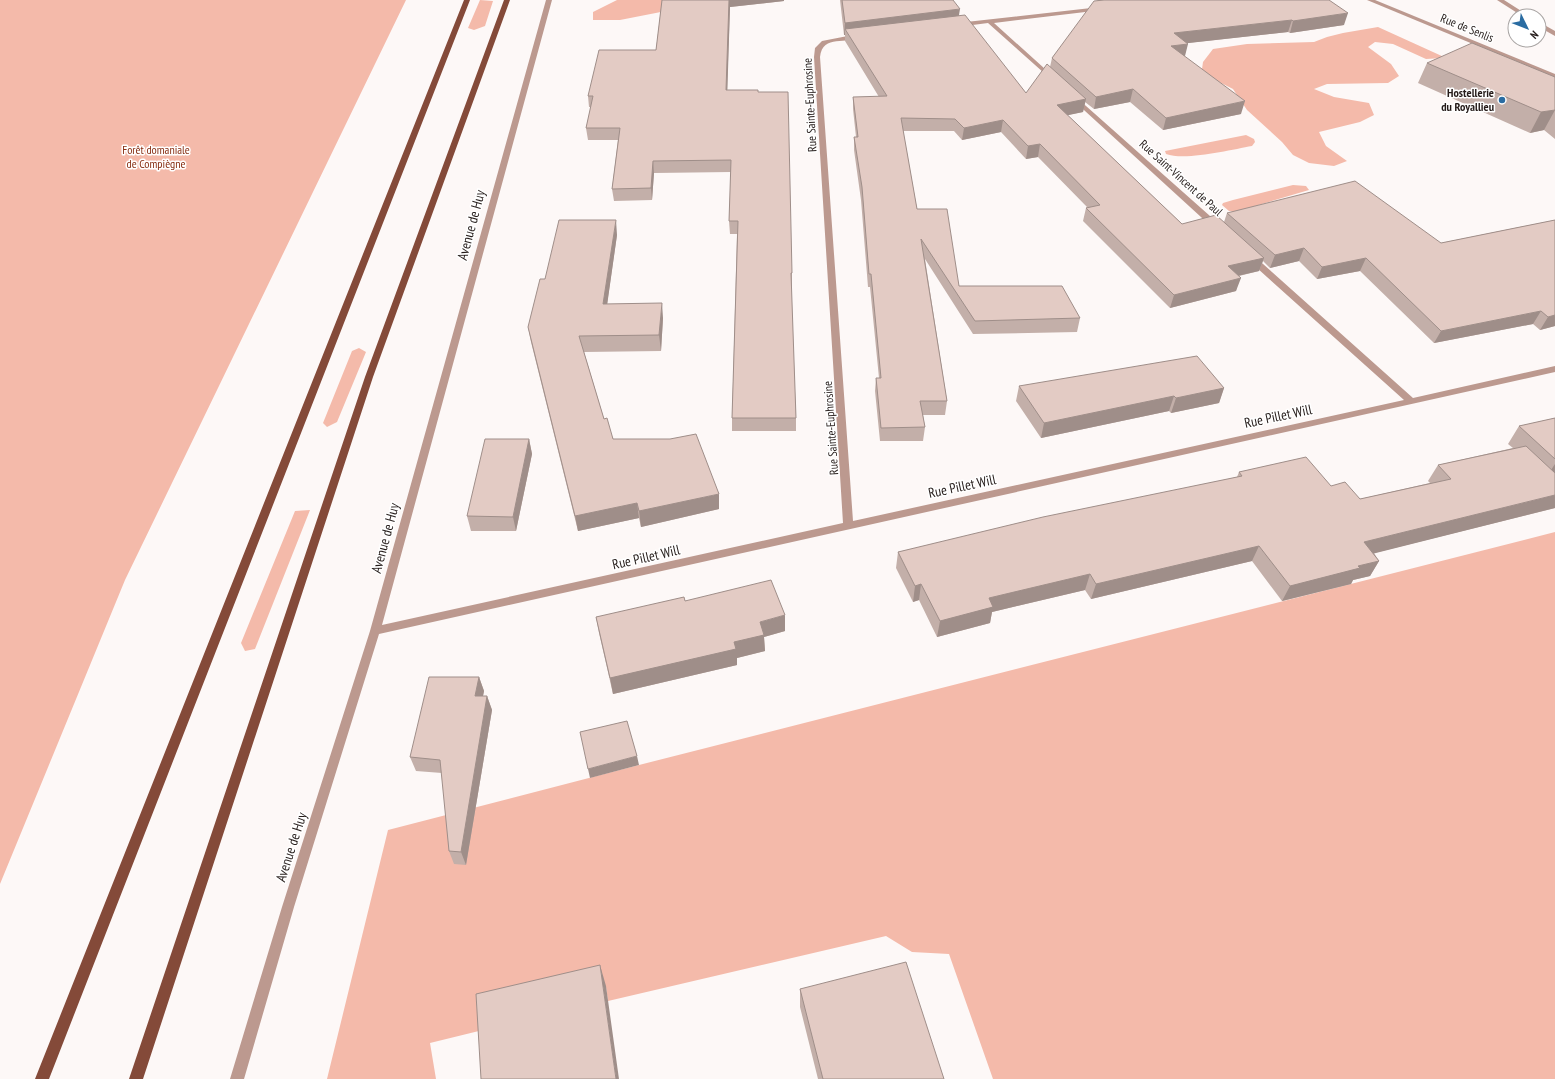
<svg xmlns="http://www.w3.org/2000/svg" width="1555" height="1079" font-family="'PT Sans Narrow',sans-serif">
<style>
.green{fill:#f4baaa}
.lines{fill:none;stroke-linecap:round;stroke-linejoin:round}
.minor{fill:#bc998f;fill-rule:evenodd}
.tertiary{fill:#bc998f;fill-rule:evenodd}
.primary{fill:#844a39;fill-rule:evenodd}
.wall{fill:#c3afa9}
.shaded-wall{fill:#9f8e89}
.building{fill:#e3cbc4;stroke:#9f8e89}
.poi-dot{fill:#2a6ca2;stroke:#fff;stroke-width:1.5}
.labels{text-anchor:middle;stroke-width:3;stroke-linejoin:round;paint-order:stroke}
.far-street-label{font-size:12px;fill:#251c1a;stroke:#fff}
.far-poi-label{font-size:12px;font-weight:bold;fill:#251c1a;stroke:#fff;text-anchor:end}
.far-park-label{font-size:12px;fill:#872e12;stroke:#fff}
.street-label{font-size:14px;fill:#251c1a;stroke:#fff}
</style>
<rect width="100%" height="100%" fill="#fdf8f7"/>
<path class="green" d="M 0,0 L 406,0 L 125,580 L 0,884 Z
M 480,0 L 493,1 L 485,26 L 474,30 L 468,28 Z
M 617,0 L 722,0 L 620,20 L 593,20 L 593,12 Z
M 1378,27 L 1444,57 L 1443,58 L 1426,59 L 1393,44 L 1375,42 L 1368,47 L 1391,64 L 1399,76 L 1388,83 L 1327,84 L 1314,89 L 1334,97 L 1369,103 L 1374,115 L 1360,122 L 1319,132 L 1326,146 L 1347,161 L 1334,166 L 1309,163 L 1293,155 L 1282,142 L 1247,110 L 1233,89 L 1211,78 L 1202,69 L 1203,62 L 1213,49 L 1247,44 L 1314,42 L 1327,37 L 1343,33 Z
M 1246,135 L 1254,139 L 1255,142 L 1252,146 C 1230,150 1185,161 1166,154 L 1165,151 Z
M 1293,185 L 1306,186 L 1309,190 L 1235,212 L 1229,211 L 1222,205 L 1223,203 L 1233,200 Z
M 359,348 L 366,352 L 337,422 L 327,427 L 323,423 L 352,351 Z
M 310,510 L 255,649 L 245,651 L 241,643 L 295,511 Z
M 1555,532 L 1555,1079 L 993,1079 L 949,954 L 912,952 L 886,936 L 608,1001 L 606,987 L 487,1029 L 430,1043 L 436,1079 L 327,1079 L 388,830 L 639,765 Z"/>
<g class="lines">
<path class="minor" d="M 546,0 L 552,0 L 382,625 L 843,523 L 814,57 L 815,48 L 822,41 L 858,34 L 861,36 C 847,46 823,33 820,57 L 853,521 L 1404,400 L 1247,259 L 1246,257 L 1250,255 L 1253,255 L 1413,398 L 1555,366 L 1555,372 L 379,634 L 294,907 L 244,1079 L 230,1079 L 282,907 L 370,631 Z
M 1497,0 L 1504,0 L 1529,16 L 1522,16 Z
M 1100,7 L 1103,9 L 1102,10 L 994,23 L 1055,78 L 1055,80 L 1053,81 L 988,23 L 957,27 L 954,25 L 957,23 Z
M 1539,22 L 1555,31 L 1555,36 L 1539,27 Z
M 1073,98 L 1077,98 L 1219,224 L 1219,228 L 1213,228 L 1073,100 Z"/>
<path class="tertiary" d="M 1367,0 L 1375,0 L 1555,74 L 1555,78 Z"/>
<path class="primary" d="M 464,0 L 470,0 L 49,1079 L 35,1079 Z
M 504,0 L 510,0 L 373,377 L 143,1079 L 129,1079 L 365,377 Z"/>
</g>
<path class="wall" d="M 662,0 L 784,1 L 730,7 L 727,90 L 758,92 L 792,273 L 792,286 L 791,286 L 796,418 L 796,431 L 732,431 L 732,418 L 737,234 L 730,234 L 729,221 L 731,172 L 654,173 L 652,200 L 614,201 L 612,189 L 618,140 L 588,140 L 586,128 L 591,107 L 589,107 L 588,96 L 656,50 Z
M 840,0 L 953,0 L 959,16 L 1026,93 L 1050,67 L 1052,58 L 1098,0 L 1329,0 L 1344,25 L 1290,33 L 1288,32 L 1187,43 L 1184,56 L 1241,114 L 1163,130 L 1130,102 L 1094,109 L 1085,102 L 1083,112 L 1067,115 L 1182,224 L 1224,222 L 1227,213 L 1441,243 L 1555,220 L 1555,326 L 1540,330 L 1533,324 L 1434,343 L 1360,271 L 1317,279 L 1299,261 L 1270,268 L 1263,261 L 1259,271 L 1239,276 L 1236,291 L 1170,308 L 1083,221 L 1086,208 L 1087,207 L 1038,157 L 1026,159 L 1001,132 L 962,140 L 954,131 L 903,131 L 917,209 L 959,286 L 1080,318 L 1077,332 L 973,334 L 925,259 L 947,401 L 945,415 L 923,415 L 925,427 L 923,441 L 880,441 L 875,391 L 876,378 L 879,378 L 870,287 L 868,287 L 861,200 L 854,150 L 854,137 L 856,137 L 853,109 L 853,97 L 879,97 L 845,41 L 845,35 L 844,35 Z
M 1427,63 L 1555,77 L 1555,139 L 1544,130 L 1530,133 L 1418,83 Z
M 617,235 L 607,304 L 663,318 L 661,351 L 584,352 L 604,419 L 613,439 L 719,509 L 641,527 L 639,518 L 578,531 L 531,342 L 528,327 L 545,279 Z
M 1019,386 L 1224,388 L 1219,403 L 1171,413 L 1169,411 L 1041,438 L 1016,401 Z
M 1555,418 L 1555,508 L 1374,553 L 1379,561 L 1370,576 L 1353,580 L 1351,584 L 1282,601 L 1252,561 L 1091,599 L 1085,590 L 992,612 L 990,623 L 937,637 L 919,600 L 913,602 L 896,568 L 898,552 L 1237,477 L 1239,472 L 1331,486 L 1360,499 L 1430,483 L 1428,481 L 1438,465 L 1513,448 L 1508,444 L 1519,426 Z
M 529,439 L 532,454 L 516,531 L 471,531 L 467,516 Z
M 685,601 L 785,631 L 764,637 L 765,651 L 737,658 L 737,665 L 613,694 L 599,633 L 596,617 Z
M 479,677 L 484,691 L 483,696 L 487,696 L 492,710 L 466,865 L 454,864 L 449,851 L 442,773 L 416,771 L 410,757 Z
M 800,989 L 944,1079 L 818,1079 L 800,1007 Z"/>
<path class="shaded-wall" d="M 729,0 L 784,0 L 784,1 L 730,7 L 727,102 L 726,90 Z
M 960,9 L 958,21 L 845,29 L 845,35 L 844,35 L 845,23 Z
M 1348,13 L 1344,25 L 1290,33 L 1293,21 Z
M 1292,20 L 1288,32 L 1171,45 L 1174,33 Z
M 1188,44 L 1185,56 L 1168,58 L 1171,46 Z
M 1133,89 L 1130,102 L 1094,109 L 1096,97 Z
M 1086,99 L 1083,112 L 1055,118 L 1057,105 Z
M 1245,101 L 1241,114 L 1163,130 L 1166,118 Z
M 1555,110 L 1544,130 L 1530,133 L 1541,112 Z
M 1003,120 L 1001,132 L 962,140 L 964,128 Z
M 1040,144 L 1038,157 L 1026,159 L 1028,146 Z
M 653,161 L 654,173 L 652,200 L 651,188 Z
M 616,220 L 617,235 L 605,320 L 603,304 Z
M 1304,248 L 1299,261 L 1270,268 L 1275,255 Z
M 1264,258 L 1259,271 L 1224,279 L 1228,266 Z
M 1366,258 L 1360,271 L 1317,279 L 1322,267 Z
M 1241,278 L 1236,291 L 1170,308 L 1174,295 Z
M 662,303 L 663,318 L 661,351 L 659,335 Z
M 1541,311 L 1533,324 L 1434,343 L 1441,331 Z
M 1555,315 L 1555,326 L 1540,330 L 1548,317 Z
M 1224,388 L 1219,403 L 1171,413 L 1176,398 Z
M 1174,396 L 1169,411 L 1041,438 L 1044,423 Z
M 529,439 L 532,454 L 516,531 L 513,517 Z
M 1555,464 L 1555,476 L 1545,479 Z
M 719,494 L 719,509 L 641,527 L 639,511 Z
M 1555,495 L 1555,508 L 1356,558 L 1364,542 Z
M 637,503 L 639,518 L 578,531 L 575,516 Z
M 1259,546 L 1252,561 L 1091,599 L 1096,584 Z
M 1379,561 L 1370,576 L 1353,580 L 1351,584 L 1282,601 L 1290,586 L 1358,566 Z
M 1090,574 L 1085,590 L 992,612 L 990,623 L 937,637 L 940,621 L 989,598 Z
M 921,584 L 919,600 L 913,602 L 915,586 Z
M 785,615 L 785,631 L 764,637 L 765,651 L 737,658 L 737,665 L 613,694 L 610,678 L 734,642 L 760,622 Z
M 479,677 L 484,691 L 480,710 L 475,696 Z
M 487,696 L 492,710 L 466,865 L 461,852 Z
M 637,756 L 639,765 L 590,778 L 588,769 Z
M 600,965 L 606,986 L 619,1079 L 616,1079 Z"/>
<path class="building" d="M 662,0 L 729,0 L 726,90 L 758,90 L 758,92 L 788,92 L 792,273 L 791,273 L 796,418 L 732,418 L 738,221 L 729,221 L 731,160 L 653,161 L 651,188 L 612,189 L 620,128 L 586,128 L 593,96 L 588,96 L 599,50 L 656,50 Z
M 842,0 L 953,0 L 960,9 L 845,23 Z
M 1104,0 L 1329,0 L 1348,13 L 1293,21 L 1292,20 L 1174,33 L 1188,44 L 1171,46 L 1245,101 L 1166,118 L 1133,89 L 1096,97 L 1052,58 L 1094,1 Z
M 965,15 L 1026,93 L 1047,64 L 1086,99 L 1057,105 L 1182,224 L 1216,215 L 1264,258 L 1228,266 L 1241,278 L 1174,295 L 1086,208 L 1100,205 L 1040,144 L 1028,146 L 1003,120 L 964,128 L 955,119 L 901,118 L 917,209 L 947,209 L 959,286 L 1062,286 L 1080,318 L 975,321 L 921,239 L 947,401 L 920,401 L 925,427 L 881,428 L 876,378 L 881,378 L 871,274 L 869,274 L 862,187 L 854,137 L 858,137 L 853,97 L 887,96 L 845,29 Z
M 1472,43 L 1555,77 L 1555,110 L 1541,112 L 1427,63 Z
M 1355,181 L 1441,243 L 1555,220 L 1555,315 L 1548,317 L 1541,311 L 1441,331 L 1366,258 L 1322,267 L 1304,248 L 1275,255 L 1227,213 Z
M 559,220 L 616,220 L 603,304 L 662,303 L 659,335 L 579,336 L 604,419 L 607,418 L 613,439 L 670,439 L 696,434 L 719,494 L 639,511 L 637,503 L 575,516 L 528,327 L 540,279 L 545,279 Z
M 1197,356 L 1224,388 L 1176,398 L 1174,396 L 1044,423 L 1019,386 Z
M 1555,418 L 1555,459 L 1519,426 Z
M 485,439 L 529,439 L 513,517 L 467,516 Z
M 1526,446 L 1555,473 L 1555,495 L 1364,542 L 1379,561 L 1358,566 L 1360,568 L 1290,586 L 1259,546 L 1096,584 L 1090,574 L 989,598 L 993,607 L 940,621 L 921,584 L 915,586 L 898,552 L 1043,517 L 1242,476 L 1239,472 L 1306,457 L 1331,486 L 1345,482 L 1360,499 L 1451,479 L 1438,465 Z
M 771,580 L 785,615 L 760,622 L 764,635 L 734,642 L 736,649 L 610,678 L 596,617 L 684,597 L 685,601 Z
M 429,677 L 479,677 L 475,696 L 487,696 L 461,852 L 449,851 L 440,760 L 410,757 Z
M 627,721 L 637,756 L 588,769 L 580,732 Z
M 906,962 L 944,1079 L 823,1079 L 800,989 Z
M 600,965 L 616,1079 L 481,1079 L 476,994 Z"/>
<circle class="poi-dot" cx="1502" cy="100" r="4"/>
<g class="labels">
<g class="far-street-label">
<text transform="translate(1467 28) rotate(22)" y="4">Rue de Senlis</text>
<text transform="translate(810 105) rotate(-93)" y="4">Rue Sainte-Euphrosine</text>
<text transform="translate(1181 178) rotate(42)" y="4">Rue Saint-Vincent de Paul</text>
<text transform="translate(831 428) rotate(-94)" y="4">Rue Sainte-Euphrosine</text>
</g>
<g class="far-poi-label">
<text x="1494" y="97">Hostellerie<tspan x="1494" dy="14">du Royallieu</tspan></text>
</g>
<g class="far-park-label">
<text x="156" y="154">Forêt domaniale<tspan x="156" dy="14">de Compiègne</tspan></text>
</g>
<g class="street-label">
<text transform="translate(471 225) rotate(-75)" y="5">Avenue de Huy</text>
<text transform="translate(1278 416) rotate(-12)" y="5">Rue Pillet Will</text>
<text transform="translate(962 486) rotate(-12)" y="5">Rue Pillet Will</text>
<text transform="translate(385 538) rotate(-75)" y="5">Avenue de Huy</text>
<text transform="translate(646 557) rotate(-13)" y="5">Rue Pillet Will</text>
<text transform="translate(291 847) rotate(-72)" y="5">Avenue de Huy</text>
</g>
</g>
<g transform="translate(1527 28) rotate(133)"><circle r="19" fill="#ffffff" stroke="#a8a4a3"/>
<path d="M0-3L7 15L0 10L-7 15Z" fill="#2a6ca2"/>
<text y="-6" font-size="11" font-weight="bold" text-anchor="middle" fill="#251c1a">N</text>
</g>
</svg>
